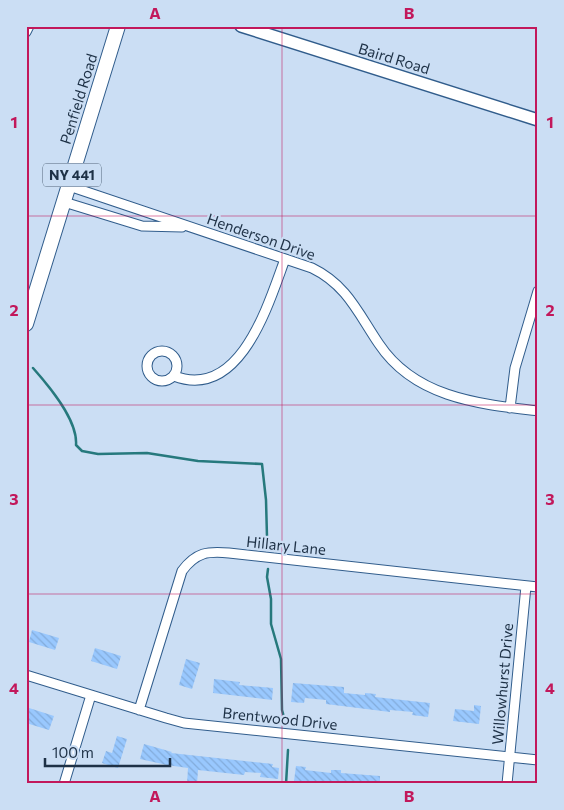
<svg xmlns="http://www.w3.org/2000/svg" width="564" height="810" font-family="Commissioner,sans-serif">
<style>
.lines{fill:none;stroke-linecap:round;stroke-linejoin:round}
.stream{stroke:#26797d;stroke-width:2.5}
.building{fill:url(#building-back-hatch)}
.minor-casing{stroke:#315d8c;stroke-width:11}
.tertiary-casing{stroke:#315d8c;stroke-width:14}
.primary-casing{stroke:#315d8c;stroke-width:16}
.minor{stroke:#fff;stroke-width:9}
.tertiary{stroke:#fff;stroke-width:11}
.primary{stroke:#fff;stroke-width:14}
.grid{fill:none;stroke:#c2185b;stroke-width:1;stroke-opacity:0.55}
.labels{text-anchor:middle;stroke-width:4.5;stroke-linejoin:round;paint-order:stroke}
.shield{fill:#cbdef4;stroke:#52657a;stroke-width:1}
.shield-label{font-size:14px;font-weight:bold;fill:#1e3146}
.street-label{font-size:15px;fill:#1e3146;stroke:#cbdef4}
.neatline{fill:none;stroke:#c2185b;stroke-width:2}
.grid-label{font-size:16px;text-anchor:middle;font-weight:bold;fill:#c2185b}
</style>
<defs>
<pattern id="building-back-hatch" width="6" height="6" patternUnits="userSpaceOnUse" patternTransform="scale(1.25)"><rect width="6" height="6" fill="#99c8fe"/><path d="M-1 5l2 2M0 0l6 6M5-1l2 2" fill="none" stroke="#83acdb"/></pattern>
</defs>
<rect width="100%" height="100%" fill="#cbdef4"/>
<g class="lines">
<path class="stream" d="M 33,368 C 49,386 78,420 76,445 L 82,451 L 98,454 L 147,453 L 198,461 L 262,464 L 266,500 L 267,537
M 268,569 L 267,577 L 271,599 L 271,624 L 281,659 L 282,710 L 284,717
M 286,784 L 288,750"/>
</g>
<path class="building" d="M 32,630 L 59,638 L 55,650 L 29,642 Z
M 95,648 L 121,656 L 117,669 L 91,661 Z
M 186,659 L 200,663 L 192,689 L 179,685 Z
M 214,679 L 240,682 L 239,685 L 273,688 L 272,700 L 213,693 Z
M 293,683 L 344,687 L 344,693 L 365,695 L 365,693 L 376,694 L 375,697 L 430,703 L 428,717 L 412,715 L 413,712 L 390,710 L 390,712 L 326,704 L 326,700 L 305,698 L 304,703 L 291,702 Z
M 474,705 L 481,706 L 479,724 L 453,721 L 455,709 L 474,711 Z
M 26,707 L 54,716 L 49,730 L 26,723 Z
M 117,736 L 127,739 L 118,768 L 102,763 L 106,751 L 112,753 Z
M 144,744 L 172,752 L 171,753 L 273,764 L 272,767 L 279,768 L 278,779 L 260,777 L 261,773 L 245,772 L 244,775 L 198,770 L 197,784 L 187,784 L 188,768 L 167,765 L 140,759 Z
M 296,766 L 306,767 L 305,770 L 331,773 L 331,770 L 341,770 L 341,773 L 380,776 L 380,784 L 347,784 L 320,781 L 320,784 L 315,784 L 294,781 Z"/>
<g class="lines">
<g class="minor-casing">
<path id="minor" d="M 26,32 L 29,26
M 69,186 L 312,268 C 347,285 358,313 379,344 C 415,398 479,404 538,411
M 64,202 L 142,226 L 182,227
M147 366a15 15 0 1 1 30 0a15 15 0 1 1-30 0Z
M 174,376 C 240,401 268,305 285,259
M 510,408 L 515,368 L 538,291
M 26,675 L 166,718 L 184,723 L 538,760
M 139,710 L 182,571 C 196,552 208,551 229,553 L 538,587
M 64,784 L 91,695
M 507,784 L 526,586"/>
</g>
<g class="tertiary-casing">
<path id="tertiary" d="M 241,26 L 538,120"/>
</g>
<g class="primary-casing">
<path id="primary" d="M 26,324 L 118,26"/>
</g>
<use href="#minor" class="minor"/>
<use href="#tertiary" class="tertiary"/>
<use href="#primary" class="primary"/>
</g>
<path class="grid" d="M 282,26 L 282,784M 26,216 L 538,216M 26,405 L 538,405M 26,594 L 538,594"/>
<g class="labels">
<rect class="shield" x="43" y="163.5" width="58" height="23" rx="4"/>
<g class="shield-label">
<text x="72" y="180">NY 441</text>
</g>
<g class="street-label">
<text transform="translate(394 59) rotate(17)" y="5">Baird Road</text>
<text transform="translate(79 99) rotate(-73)" y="5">Penfield Road</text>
<text transform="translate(261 237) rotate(19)" y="5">Henderson Drive</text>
<text transform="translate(286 546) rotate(6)" y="5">Hillary Lane</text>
<text transform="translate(503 684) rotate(-85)" y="5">Willowhurst Drive</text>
<text transform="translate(280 719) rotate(6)" y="5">Brentwood Drive</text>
</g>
</g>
<rect width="564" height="810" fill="none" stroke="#cbdef4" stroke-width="55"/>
<path d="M45 758v8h125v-8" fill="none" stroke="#1e3146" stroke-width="2.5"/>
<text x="52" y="758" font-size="15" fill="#1e3146" stroke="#cbdef4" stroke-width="4" paint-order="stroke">100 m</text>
<rect x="28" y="28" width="508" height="754" class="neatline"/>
<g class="grid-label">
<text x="155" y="19">A</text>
<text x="409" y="19">B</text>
<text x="14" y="128">1</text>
<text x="550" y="128">1</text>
<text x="14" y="316">2</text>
<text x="550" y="316">2</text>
<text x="14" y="505">3</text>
<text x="550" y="505">3</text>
<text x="14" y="694">4</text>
<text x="550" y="694">4</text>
<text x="155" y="802">A</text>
<text x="409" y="802">B</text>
</g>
</svg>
